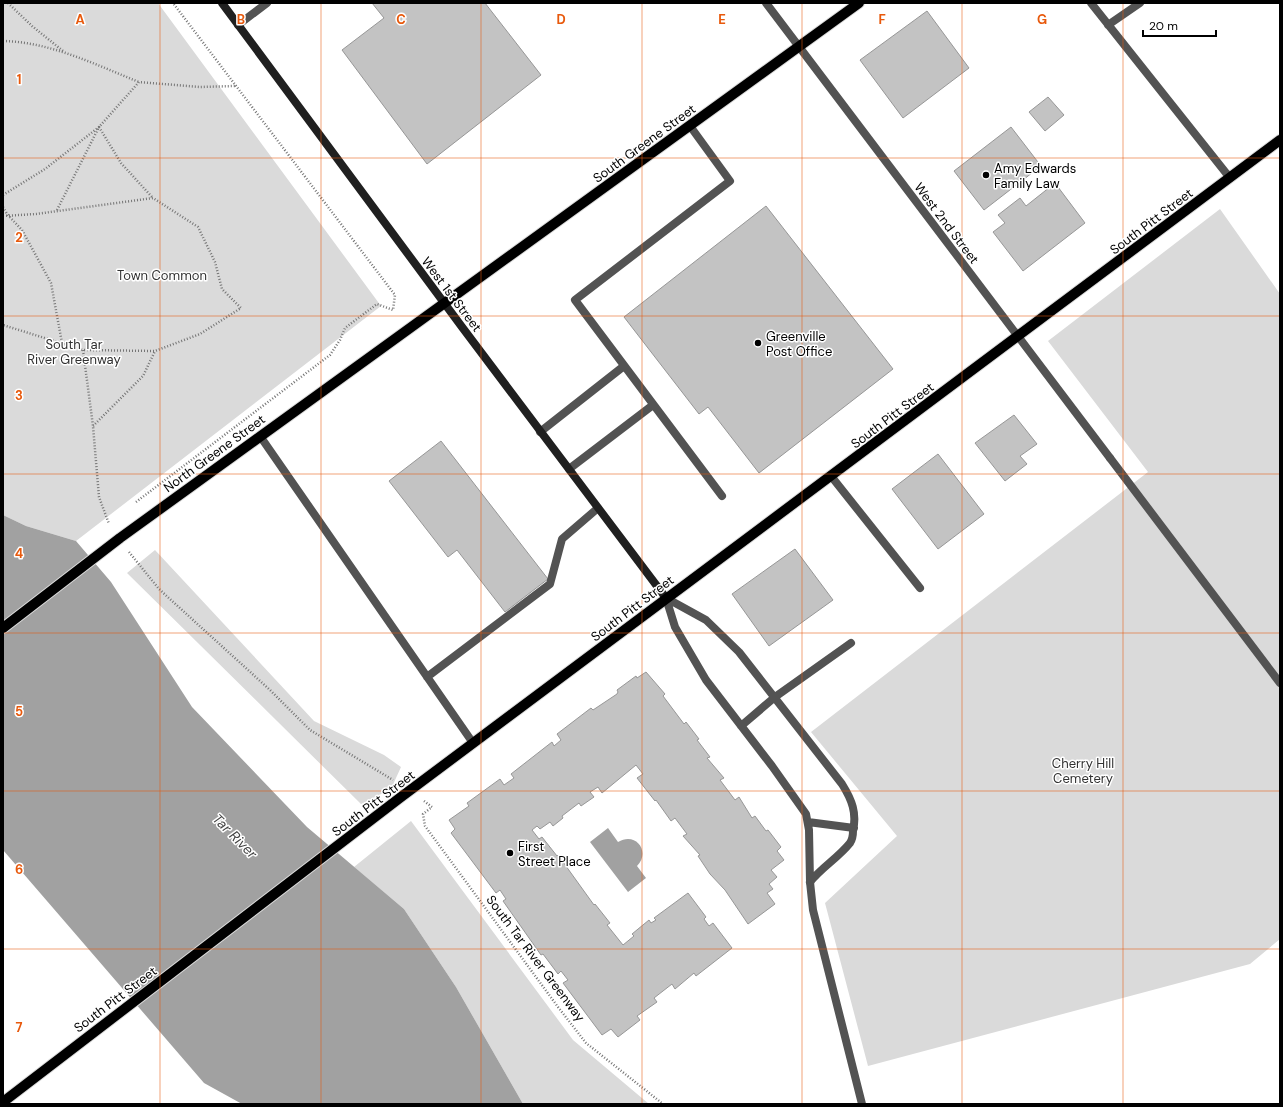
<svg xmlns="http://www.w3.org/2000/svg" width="1283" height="1107" font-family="'DM Sans',sans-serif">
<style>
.green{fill:#dadada}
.water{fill:#a1a1a1}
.building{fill:#c3c3c3;stroke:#979797}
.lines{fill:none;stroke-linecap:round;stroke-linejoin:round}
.primary-casing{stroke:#dbdbdb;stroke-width:12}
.path{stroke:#757575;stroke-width:2.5;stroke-dasharray:1 2;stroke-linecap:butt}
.lane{stroke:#535353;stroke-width:8}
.street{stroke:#535353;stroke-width:8}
.secondary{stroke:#202020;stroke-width:8}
.primary{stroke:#000;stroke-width:10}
.grid{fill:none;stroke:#e8590c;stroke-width:1;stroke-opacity:0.55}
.poi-dot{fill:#000;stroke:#fff;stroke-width:1.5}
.labels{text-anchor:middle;stroke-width:3;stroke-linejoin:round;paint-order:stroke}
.street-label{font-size:13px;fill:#000;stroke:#fff}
.poi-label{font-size:13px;fill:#000;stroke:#fff;text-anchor:start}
.park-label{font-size:13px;fill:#313131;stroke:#fff}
.water-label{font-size:14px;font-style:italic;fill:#424242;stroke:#fff}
.grid-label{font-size:13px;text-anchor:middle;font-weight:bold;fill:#e8590c;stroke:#fff;stroke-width:3;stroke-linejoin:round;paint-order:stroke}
</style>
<rect width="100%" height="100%" fill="#fff"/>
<path class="green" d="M 3,3 L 158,3 L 381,306 L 76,541 L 26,526 L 3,515 Z
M 1220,209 L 1280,294 L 1280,939 L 1250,964 L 868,1066 L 825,903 L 897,836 L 811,732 L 1148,472 L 1048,341 Z
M 155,550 L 314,721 L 384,755 L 401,767 L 391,789 L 361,804 L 127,573 Z
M 411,821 L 573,1040 L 649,1104 L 523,1104 L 456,987 L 404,909 L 354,867 Z"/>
<path class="water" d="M 3,515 L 26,526 L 76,541 L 111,582 L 192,707 L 307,827 L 404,909 L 456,987 L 523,1104 L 242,1104 L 204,1083 L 3,850 Z
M 608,828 L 618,842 C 636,831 651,852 637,866 L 646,878 L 628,892 L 590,842 Z"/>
<path class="building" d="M 372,3 L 485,3 L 541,75 L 427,164 L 342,50 L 384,18 Z
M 927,11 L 969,68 L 903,118 L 860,60 Z
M 1048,97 L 1064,115 L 1045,131 L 1029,112 Z
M 1011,127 L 1041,166 L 984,210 L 954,171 Z
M 1055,183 L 1085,223 L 1023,271 L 993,232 L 1005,223 L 998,215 L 1020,198 L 1026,206 Z
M 766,206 L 893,369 L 759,473 L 708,407 L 699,414 L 624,317 Z
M 1014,415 L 1037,444 L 1020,456 L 1027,464 L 1005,481 L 975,443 Z
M 441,441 L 548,579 L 505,612 L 457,550 L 448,557 L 389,481 Z
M 938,454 L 984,514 L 938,549 L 892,489 Z
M 795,549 L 833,600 L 769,646 L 732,594 Z
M 646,672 L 665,694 L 663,696 L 684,724 L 686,722 L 699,739 L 697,740 L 710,757 L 707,758 L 724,778 L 720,780 L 735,800 L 739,797 L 752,818 L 755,816 L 766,831 L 768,830 L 781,847 L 777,851 L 784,860 L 771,870 L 777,877 L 769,884 L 773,889 L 767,893 L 775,904 L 748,924 L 725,890 L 710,874 L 698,856 L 700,855 L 683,836 L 687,834 L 675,818 L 671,821 L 656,800 L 655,801 L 637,778 L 643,774 L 636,765 L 602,793 L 598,787 L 590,792 L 594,797 L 581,806 L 579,803 L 562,816 L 563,818 L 553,826 L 550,822 L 540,829 L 537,826 L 532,830 L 539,839 L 542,837 L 557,856 L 558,855 L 594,905 L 595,904 L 610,923 L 607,925 L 623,945 L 634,936 L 632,934 L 649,920 L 651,923 L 656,920 L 654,918 L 688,893 L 706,917 L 704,919 L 709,926 L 713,923 L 732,948 L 696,976 L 694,973 L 675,989 L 672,984 L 654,998 L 657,1002 L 637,1016 L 640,1020 L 618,1037 L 611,1029 L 602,1035 L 563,983 L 568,980 L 561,971 L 558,974 L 543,954 L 541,955 L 503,901 L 506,899 L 500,890 L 496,893 L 451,833 L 455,829 L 449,820 L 469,806 L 467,803 L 500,779 L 504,785 L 514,778 L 511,774 L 552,742 L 554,746 L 561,740 L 557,734 L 591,708 L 593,710 L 617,694 L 618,692 L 617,690 L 636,676 L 637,678 Z"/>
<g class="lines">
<g class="primary-casing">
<path id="primary" d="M 3,628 L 120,538 L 859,3
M 3,1102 L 401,797 L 1280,140"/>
</g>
<path class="path" d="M 8,3 L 32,26 L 63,51
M 3,41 C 51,42 96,65 139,82
M 3,195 L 45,169 L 99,127 L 139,82 L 200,87 L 235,86
M 3,207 L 7,214 L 22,230 L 51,283 L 62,343
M 57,210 L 99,127 L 121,163 L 152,197
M 3,216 L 36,214 L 153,198 L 198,227 L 215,262 L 222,289 L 241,308 L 200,334 L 155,351 L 83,350 L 3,325
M 83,350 L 93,426 L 99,497 L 109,524
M 93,426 L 143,376 L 155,351
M 136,502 L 330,355 L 340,340 L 345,328 L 377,304 L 393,310 L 395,295 L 173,3
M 129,552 L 159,589 L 270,690 L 310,730 L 393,780
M 424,801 L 432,807 L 423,814 L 425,826 L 558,1007 L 586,1043 L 663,1104"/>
<path class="lane" d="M 1091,3 L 1230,178
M 1108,25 L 1140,3
M 690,126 L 730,181 L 575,300 L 722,496
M 540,432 L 624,366
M 260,436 L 473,743
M 1110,458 L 1280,683
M 569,469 L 653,405
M 831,476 L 920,588
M 427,677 L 550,584 L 562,539 L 598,508
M 775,697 L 851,643
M 810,882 L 813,910 L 862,1104"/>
<path class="street" d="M 766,3 L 1110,458
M 238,25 L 267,3
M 666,598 L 706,620 L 739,652 L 842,784 C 852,800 857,813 853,831 C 853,835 852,840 850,843 C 838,858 822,867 810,882
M 666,598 L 675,627 L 706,680 L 772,766 L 806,814 L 809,830 L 810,882
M 741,726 L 775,697
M 808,822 L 854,828"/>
<path class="secondary" d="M 222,3 L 462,327 L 666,598"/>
<use href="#primary" class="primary"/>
</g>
<path class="grid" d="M 160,3 L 160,1104M 321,3 L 321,1104M 481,3 L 481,1104M 642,3 L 642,1104M 802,3 L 802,1104M 962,3 L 962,1104M 1123,3 L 1123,1104M 3,158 L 1280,158M 3,316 L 1280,316M 3,474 L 1280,474M 3,633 L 1280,633M 3,791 L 1280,791M 3,949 L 1280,949"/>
<g class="poi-dot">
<circle cx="986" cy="175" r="4"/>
<circle cx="758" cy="343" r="4"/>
<circle cx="510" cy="853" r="4"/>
</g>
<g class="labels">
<g class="street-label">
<text transform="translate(644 143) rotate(-36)" y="5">South Greene Street</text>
<text transform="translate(1151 221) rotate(-37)" y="5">South Pitt Street</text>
<text transform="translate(947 223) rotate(53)" y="5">West 2nd Street</text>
<text transform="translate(452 294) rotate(53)" y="5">West 1st Street</text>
<text transform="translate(892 415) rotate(-37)" y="5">South Pitt Street</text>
<text transform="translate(214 453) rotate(-36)" y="5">North Greene Street</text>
<text transform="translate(632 608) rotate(-37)" y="5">South Pitt Street</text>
<text transform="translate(373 803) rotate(-37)" y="5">South Pitt Street</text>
<text transform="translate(536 958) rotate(53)" y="5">South Tar River Greenway</text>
<text transform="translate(115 999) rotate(-37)" y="5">South Pitt Street</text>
</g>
<g class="poi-label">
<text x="994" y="173">Amy Edwards<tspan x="994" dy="15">Family Law</tspan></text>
<text x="766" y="341">Greenville<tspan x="766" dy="15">Post Office</tspan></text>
<text x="518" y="851">First<tspan x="518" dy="15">Street Place</tspan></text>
</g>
<g class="park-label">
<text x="162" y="280">Town Common</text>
<text x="74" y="349">South Tar<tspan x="74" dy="15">River Greenway</tspan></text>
<text x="1083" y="768">Cherry Hill<tspan x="1083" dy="15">Cemetery</tspan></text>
</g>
<g class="water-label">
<text transform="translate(235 836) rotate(45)" y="5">Tar River</text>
</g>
</g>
<g class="grid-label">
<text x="80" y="24">A</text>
<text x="241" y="24">B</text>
<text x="401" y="24">C</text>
<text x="561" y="24">D</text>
<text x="722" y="24">E</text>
<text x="882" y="24">F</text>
<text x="1042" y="24">G</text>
<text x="19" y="84">1</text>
<text x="19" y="242">2</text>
<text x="19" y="400">3</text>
<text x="19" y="558">4</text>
<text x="19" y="716">5</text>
<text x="19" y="874">6</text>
<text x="19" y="1032">7</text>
</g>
<rect width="1283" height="1107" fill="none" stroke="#000000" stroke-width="8"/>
<path d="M1143 30v6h73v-6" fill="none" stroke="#000000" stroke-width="2"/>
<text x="1149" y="30" font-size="12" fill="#000000" stroke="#ffffff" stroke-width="3" paint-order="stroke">20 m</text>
</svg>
